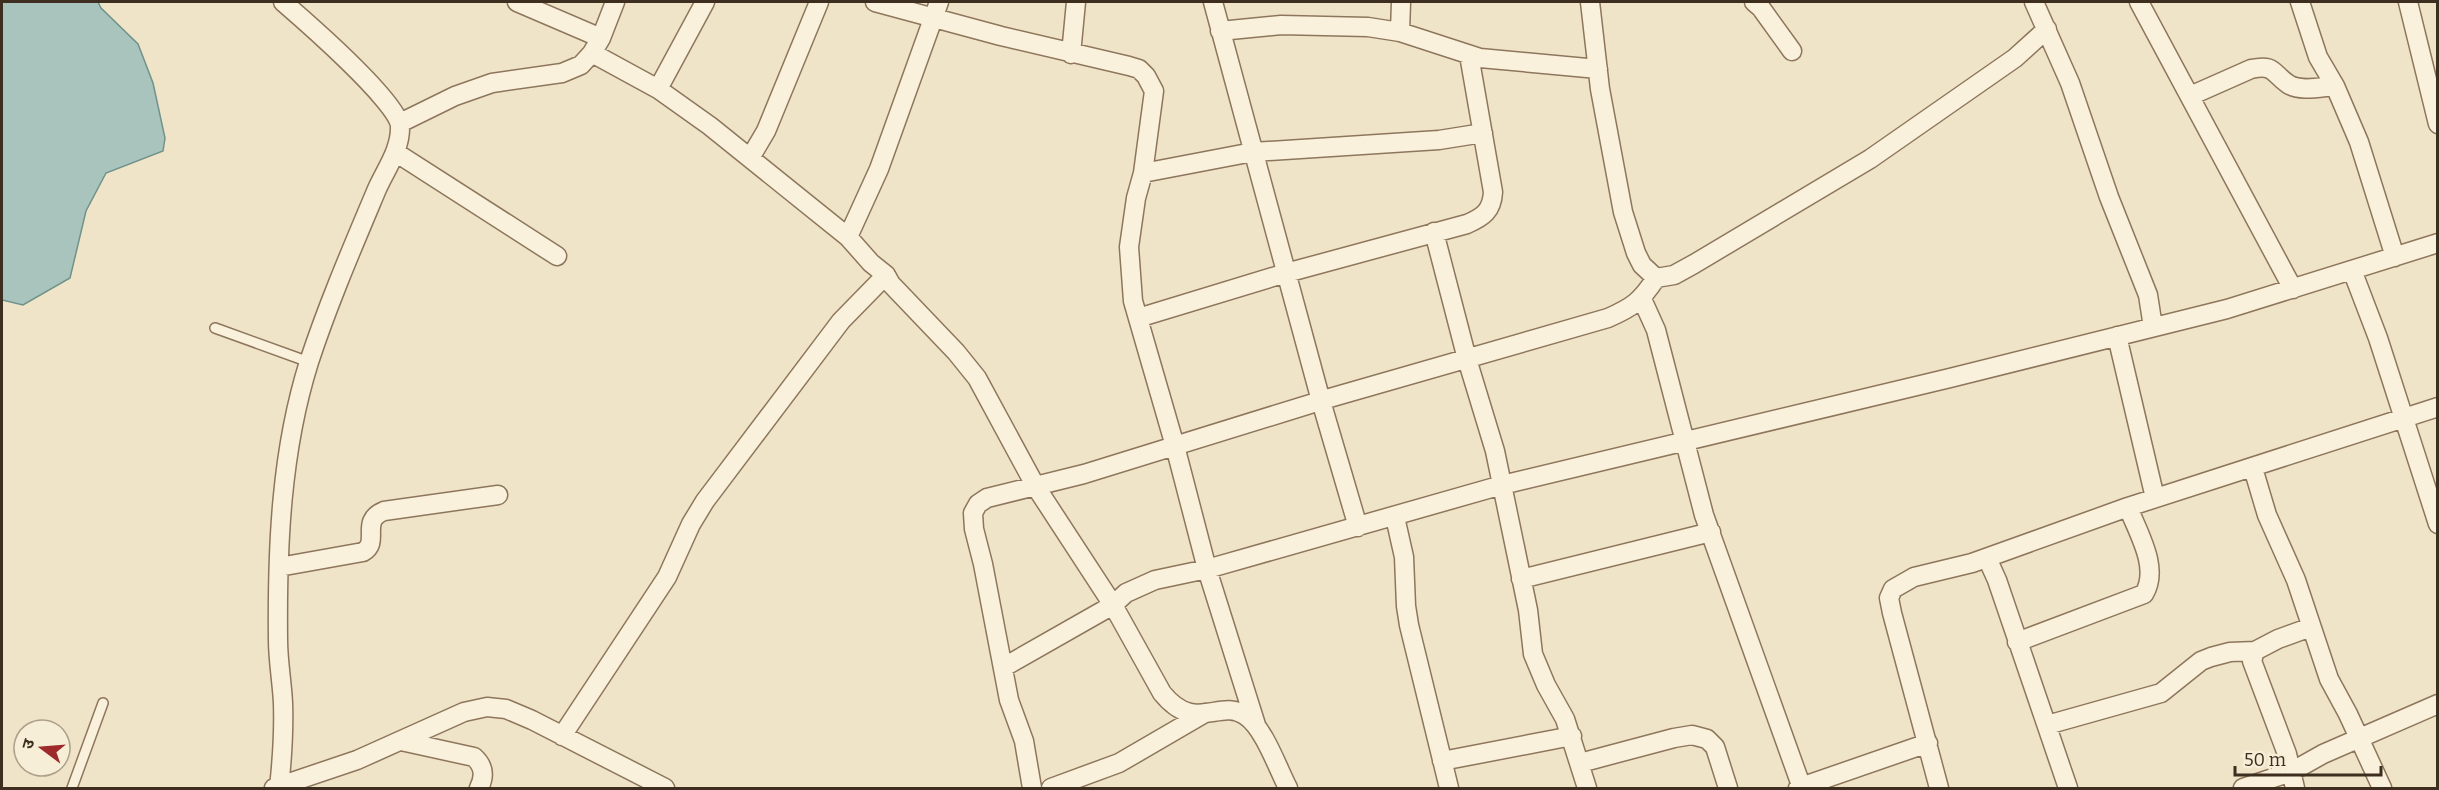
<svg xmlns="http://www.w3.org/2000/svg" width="2439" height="790" font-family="Bitter,'Noto Sans Devanagari',serif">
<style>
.water{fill:#a9c4bc;stroke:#6f938a;stroke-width:1.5}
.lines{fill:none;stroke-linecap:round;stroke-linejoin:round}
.lane-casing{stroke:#8d765c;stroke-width:12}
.street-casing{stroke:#8d765c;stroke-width:21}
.lane{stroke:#faf1dc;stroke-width:9}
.street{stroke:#faf1dc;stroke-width:18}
</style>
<rect width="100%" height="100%" fill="#f0e4c8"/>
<path class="water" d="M 2,2 L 98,2 L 101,8 L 138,44 L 153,83 L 165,138 L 163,151 L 106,173 L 86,211 L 70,278 L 23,305 L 2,300 Z"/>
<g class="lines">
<g class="lane-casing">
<path id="lane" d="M 215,328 L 309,362
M 72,788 L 103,703"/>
</g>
<g class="street-casing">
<path id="street" d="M 517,2 L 601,38
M 875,2 L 1001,36 L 1129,66 L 1139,69 L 1146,76 L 1154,91 L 1143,173 L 1136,198 L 1129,247 L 1133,301 L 1175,446 L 1207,569 L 1256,725
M 1213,2 L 1321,401 L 1358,527
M 1590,2 L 1600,89 L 1623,212 L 1636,253 L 1642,265 L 1656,278 L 1674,275 L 1694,264 L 1870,159 L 2015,58 L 2047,29
M 1754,2 L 1761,8 L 1792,51
M 2034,2 L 2070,83 L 2109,197 L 2148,295 L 2153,327
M 2139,2 L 2293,289
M 2300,2 L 2318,57 L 2335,86 L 2359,142 L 2395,257
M 2408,2 L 2438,124
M 1220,31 L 1281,25 L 1368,27 L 1400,32 L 1480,58 L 1598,69
M 1400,32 L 1401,2
M 592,53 L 658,89 L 710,126 L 848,237 L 871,263 L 886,275 L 891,284 L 956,352 L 977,378 L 1036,487 L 1113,605 L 1162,693 C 1196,735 1219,697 1246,716 C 1264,728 1278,769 1288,788
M 1071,54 L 1076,2
M 658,89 L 705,2
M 2190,96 L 2251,69 C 2275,64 2272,73 2288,84 C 2300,92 2321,87 2335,86
M 400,123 L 455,96 L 492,83 L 562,73 L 581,65 L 592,53 L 601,38 L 615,2
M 395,152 L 557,256
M 750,158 L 766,131 L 819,2
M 1143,173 L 1253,152 L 1439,140 L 1483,133
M 1434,232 L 1467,359 L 1495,451 L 1528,610 L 1533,654 L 1546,685 L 1565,719 L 1587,788
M 848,237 L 879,169 L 939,2
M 2352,270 L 2378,338 L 2438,524
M 1642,299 L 1656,330 L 1704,515 L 1802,788
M 1138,318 L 1286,273 L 1467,224 C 1483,217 1492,211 1493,192 L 1469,55
M 2117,336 L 2155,498
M 2253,468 L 2267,515 L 2296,580 L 2329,679 L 2348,714 L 2382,788
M 1395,517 L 1404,557 L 1406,606 L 1409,625 L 1449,788
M 1987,558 L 1997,580 L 2068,788
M 279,567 L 363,552 C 381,542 359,521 384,511 L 498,495
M 1521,579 L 1711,532
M 2017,642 L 2144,594 C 2160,568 2138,533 2128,507
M 1004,667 L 1113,605 L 1126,593 L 1155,580 L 1207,569 L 1502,485 L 1950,378 L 2227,309 L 2438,243
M 2047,725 L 2161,693 L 2201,661 L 2211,657 L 2230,652 L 2255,651
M 562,736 L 667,577 L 691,524 L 705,501 L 841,321 L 886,275
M 401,741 L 474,757 C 484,766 485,776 479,788
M 1442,761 L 1572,736
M 1580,763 L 1674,738 L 1692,735 L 1707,739 L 1715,747 L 1728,788
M 274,788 L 357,760 L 464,712 L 487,707 L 506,709 L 532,720 L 665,788
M 279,788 C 282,760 284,731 283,703 C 282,682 278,661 278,640 C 277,546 281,451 309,362 C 328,304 353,246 377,189 C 386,169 401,149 400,126 C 398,102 305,21 283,2
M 1032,788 L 1024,741 L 1009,700 L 983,564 L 974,529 L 973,513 L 978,504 L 987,498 L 1084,474 L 1333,397 L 1608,318 C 1633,307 1641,301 1656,278
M 1051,788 L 1119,763 L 1205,713
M 1798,788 L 1928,743
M 1939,788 L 1892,613 L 1889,598 L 1893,589 L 1914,577 L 1972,563 L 2128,507 L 2438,407
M 2243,788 L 2291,772 L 2323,754 L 2438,704
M 2295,788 L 2287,754 L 2252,661 L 2255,651 L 2278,639 L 2311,627"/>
</g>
<use href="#lane" class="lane"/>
<use href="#street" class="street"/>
</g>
<rect width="2439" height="790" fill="none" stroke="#3d2e20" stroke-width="6"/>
<g transform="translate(42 748) rotate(286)"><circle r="28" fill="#f7eed8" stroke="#ada18e" stroke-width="1.5"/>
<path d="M0-4.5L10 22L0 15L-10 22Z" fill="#9e2a2b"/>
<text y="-9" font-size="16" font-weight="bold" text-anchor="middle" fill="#3d2e20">उ</text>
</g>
<path d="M2235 766v9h146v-9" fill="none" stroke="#3d2e20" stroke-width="3"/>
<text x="2244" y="766" font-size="18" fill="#3d2e20" stroke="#f7eed8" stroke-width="4.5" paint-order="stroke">50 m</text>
</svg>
